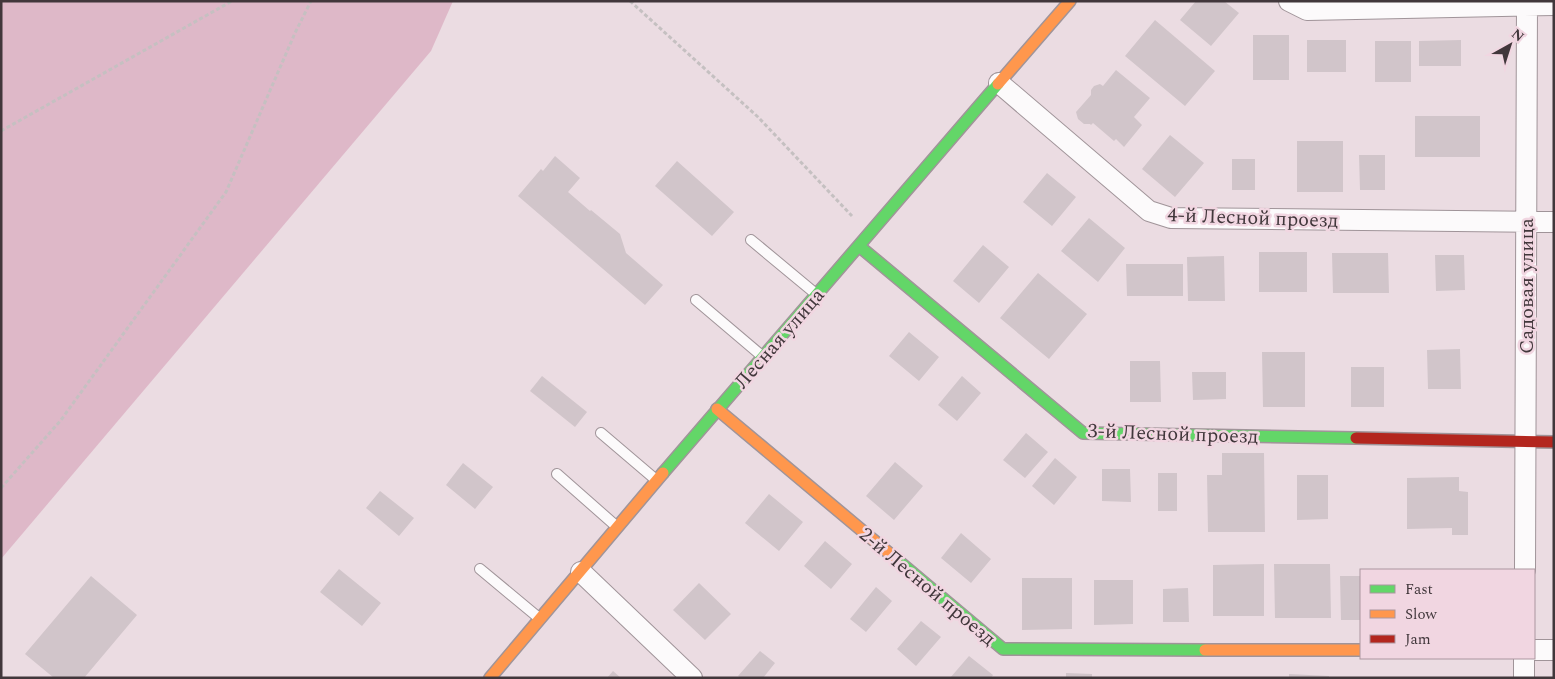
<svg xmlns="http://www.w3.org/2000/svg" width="1555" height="679" font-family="Spectral,serif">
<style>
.forest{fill:#deb8c8}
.building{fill:#d1c5ca}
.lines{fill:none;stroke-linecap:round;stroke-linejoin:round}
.lane-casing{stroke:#a09499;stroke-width:12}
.street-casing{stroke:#a09499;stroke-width:22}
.fast-casing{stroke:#a09499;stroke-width:14}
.slow-casing{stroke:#a09499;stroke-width:14}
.jam-casing{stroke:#a09499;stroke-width:14}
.path{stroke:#c5c0c1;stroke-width:3;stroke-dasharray:4 2.5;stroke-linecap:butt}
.lane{stroke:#fcfafb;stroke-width:10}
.street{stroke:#fcfafb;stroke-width:20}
.fast{stroke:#63d668;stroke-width:11}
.slow{stroke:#ff974d;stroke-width:11}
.jam{stroke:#b3261e;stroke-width:11}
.labels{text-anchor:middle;stroke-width:5;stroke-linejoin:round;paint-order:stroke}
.street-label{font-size:20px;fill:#41373b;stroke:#f1d6e1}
</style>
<rect width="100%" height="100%" fill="#ebdce2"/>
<path class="forest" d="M 1,1 L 453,1 L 431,51 L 1,559 Z"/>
<path class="building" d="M 1196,1 L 1224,1 L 1239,13 L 1211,46 L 1180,20 Z
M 1155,20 L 1215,71 L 1185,106 L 1125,56 Z
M 1253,35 L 1289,35 L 1289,80 L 1253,80 Z
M 1307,40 L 1346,40 L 1346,72 L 1307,72 Z
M 1461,40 L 1461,66 L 1419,66 L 1419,41 Z
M 1375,41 L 1411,41 L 1411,82 L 1375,82 Z
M 1116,70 L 1150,98 L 1134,117 L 1142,125 L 1124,147 L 1116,139 L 1114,141 L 1093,123 L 1091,125 L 1090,124 L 1084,124 L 1078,119 L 1076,112 L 1091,95 L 1091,90 L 1094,86 L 1100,84 L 1103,86 Z
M 1415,116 L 1480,116 L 1480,157 L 1415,157 Z
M 1170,135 L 1204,163 L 1175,197 L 1142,169 Z
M 1297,141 L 1343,141 L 1343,192 L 1297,192 Z
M 1359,155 L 1385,155 L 1385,190 L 1360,190 Z
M 555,156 L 580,178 L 568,192 L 590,211 L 591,210 L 620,234 L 626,253 L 663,285 L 645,305 L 518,196 L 541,169 L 543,171 Z
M 1232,159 L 1255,159 L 1255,190 L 1232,190 Z
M 677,161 L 734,212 L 712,236 L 655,186 Z
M 1047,173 L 1076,197 L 1052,226 L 1023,202 Z
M 1089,218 L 1125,248 L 1098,282 L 1061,251 Z
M 983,245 L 1009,267 L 979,303 L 953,281 Z
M 1259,252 L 1307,252 L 1307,292 L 1259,292 Z
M 1332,253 L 1388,253 L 1389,293 L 1333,293 Z
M 1435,255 L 1464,255 L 1465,290 L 1436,291 Z
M 1224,256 L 1225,301 L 1188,301 L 1187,257 Z
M 1126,264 L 1183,264 L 1183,296 L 1127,296 Z
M 1038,273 L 1087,314 L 1049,359 L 1000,318 Z
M 909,332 L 939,357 L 919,381 L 889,356 Z
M 1460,349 L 1461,389 L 1428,389 L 1427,350 Z
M 1262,352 L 1305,352 L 1305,407 L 1263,407 Z
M 1130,361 L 1160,361 L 1161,402 L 1130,402 Z
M 1351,367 L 1384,367 L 1384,407 L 1351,407 Z
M 1192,372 L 1226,372 L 1226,399 L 1193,400 Z
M 542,376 L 587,412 L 575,427 L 530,391 Z
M 962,376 L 981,393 L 957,421 L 938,405 Z
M 1026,433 L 1048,452 L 1025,478 L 1003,460 Z
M 1222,453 L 1264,453 L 1265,532 L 1208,532 L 1207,475 L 1222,475 Z
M 1055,458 L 1077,477 L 1054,505 L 1032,486 Z
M 895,462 L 923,486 L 894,520 L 866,496 Z
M 463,463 L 493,487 L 475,509 L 446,485 Z
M 1102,469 L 1130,469 L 1131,502 L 1102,501 Z
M 1158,473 L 1177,473 L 1177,511 L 1158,511 Z
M 1297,475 L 1328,475 L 1328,519 L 1297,520 Z
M 1459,477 L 1459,491 L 1468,492 L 1468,535 L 1452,535 L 1452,528 L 1407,529 L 1407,478 Z
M 380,491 L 414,518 L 399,536 L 366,508 Z
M 769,494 L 803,522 L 779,551 L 745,523 Z
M 961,533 L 991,559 L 971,583 L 941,558 Z
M 825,541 L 852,564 L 831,589 L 804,566 Z
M 1264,564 L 1264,616 L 1213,616 L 1213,565 Z
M 1274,564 L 1330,564 L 1331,618 L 1275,618 Z
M 339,569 L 381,603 L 362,626 L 320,592 Z
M 91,576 L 137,615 L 84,678 L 54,678 L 25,654 Z
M 1340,576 L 1361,576 L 1361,620 L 1341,620 Z
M 1022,578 L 1072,578 L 1072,629 L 1022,630 Z
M 1094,580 L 1133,580 L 1133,624 L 1094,625 Z
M 699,583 L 731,614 L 705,640 L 673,610 Z
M 876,587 L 892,601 L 866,632 L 850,619 Z
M 1188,588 L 1189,622 L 1163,622 L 1163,589 Z
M 921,621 L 941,637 L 916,666 L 897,649 Z
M 760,651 L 775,663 L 763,678 L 741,678 L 738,676 Z
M 969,656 L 993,675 L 991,678 L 950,678 Z
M 613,671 L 621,678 L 607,678 Z
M 1066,673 L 1092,674 L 1092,678 L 1066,678 Z
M 1289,674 L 1329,676 L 1329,678 L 1289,678 Z"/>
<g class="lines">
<g class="lane-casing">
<path id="lane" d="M 751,240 L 816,294
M 696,300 L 762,356
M 601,433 L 655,479
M 557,474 L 616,526
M 480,569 L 539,618"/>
</g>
<g class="street-casing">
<path id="street" d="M 1289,1 L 1307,10 L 1554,5
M 999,83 L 1149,211 L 1171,218 L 1554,222
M 1525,570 L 1527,1
M 581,572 L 692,678
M 1534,650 L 1554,650
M 1524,678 L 1524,658"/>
</g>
<g class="fast-casing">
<path id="fast" d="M 859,246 L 1083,433 L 1356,438
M 663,473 L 998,84
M 896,559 L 1003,649 L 1205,650"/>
</g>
<g class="slow-casing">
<path id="slow" d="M 998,84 L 1070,1
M 717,409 L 896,559
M 1205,650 L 1361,650
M 490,678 L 663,473"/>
</g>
<g class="jam-casing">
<path id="jam" d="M 1356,438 L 1554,442"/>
</g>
<path class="path" d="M 630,1 L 758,117 L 852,216
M 1,131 L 232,1
M 1,488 L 61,420 L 226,192 L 295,33 L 311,1"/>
<use href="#lane" class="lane"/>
<use href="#street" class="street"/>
<use href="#fast" class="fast"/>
<use href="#slow" class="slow"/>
<use href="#jam" class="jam"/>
</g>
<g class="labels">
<g class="street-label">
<text transform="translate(1253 217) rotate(2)" y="7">4-й Лесной проезд</text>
<text transform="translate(1526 286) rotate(-90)" y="7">Садовая улица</text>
<text transform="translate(779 338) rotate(-49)" y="7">Лесная улица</text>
<text transform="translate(1173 433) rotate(2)" y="7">3-й Лесной проезд</text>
<text transform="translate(928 586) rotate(40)" y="7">2-й Лесной проезд</text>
</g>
</g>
<rect width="1555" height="679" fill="none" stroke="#41373b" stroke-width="5"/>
<rect x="1360" y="569" width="175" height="90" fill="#f1d6e1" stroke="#ab969f"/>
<rect x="1370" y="585" width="25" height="8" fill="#63d668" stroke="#ab969f"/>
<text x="1405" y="594" font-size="15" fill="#41373b">Fast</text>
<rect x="1370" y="610" width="25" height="8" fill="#ff974d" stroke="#ab969f"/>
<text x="1405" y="619" font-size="15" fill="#41373b">Slow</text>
<rect x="1370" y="635" width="25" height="8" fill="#b3261e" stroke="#ab969f"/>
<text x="1405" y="644" font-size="15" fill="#41373b">Jam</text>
<g transform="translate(1510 45) rotate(39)" stroke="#f1d6e1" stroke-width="4" paint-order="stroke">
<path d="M0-4L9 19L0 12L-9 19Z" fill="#41373b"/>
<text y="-8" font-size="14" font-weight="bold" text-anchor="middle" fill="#41373b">N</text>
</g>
</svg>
